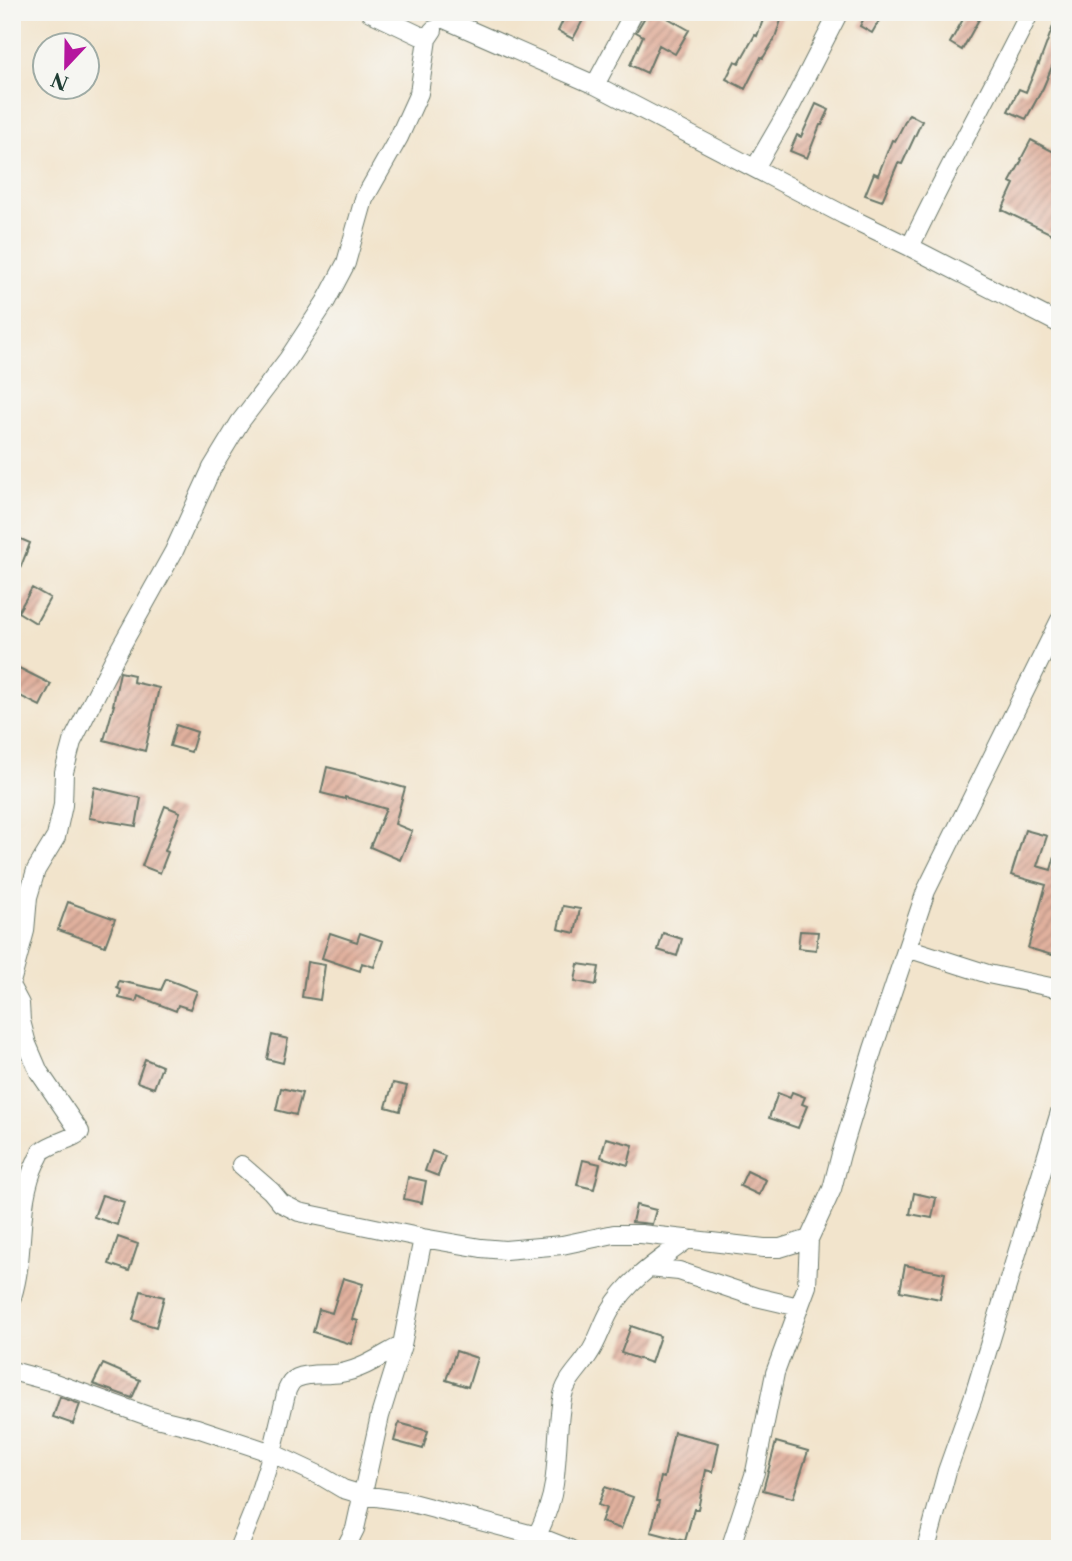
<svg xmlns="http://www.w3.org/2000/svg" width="1072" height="1561" font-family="'Libre Caslon Text',serif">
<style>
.building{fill:url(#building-hatch)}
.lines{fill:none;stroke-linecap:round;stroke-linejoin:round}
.street-casing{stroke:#697769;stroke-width:20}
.street{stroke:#fff;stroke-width:18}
</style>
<defs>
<pattern id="building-hatch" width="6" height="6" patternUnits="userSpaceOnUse" patternTransform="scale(1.75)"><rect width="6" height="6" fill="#e1b19e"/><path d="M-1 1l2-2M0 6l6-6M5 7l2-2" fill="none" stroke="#b69182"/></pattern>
</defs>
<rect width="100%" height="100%" fill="#f6f6f2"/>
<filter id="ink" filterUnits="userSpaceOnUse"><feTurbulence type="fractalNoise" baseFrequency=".0143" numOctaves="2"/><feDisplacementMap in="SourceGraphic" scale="14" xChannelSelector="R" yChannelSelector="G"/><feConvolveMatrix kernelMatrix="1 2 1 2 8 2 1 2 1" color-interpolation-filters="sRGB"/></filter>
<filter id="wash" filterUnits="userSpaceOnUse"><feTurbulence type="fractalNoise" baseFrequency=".00686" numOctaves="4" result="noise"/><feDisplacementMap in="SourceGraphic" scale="28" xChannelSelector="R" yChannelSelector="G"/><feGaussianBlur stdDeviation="1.57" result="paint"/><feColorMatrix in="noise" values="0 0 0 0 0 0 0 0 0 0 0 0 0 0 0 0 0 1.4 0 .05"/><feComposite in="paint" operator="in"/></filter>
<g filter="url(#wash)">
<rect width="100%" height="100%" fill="#f2e4cc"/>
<g id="blocks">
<path class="building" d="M 567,12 L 583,20 L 573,39 L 558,31 Z
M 648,12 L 657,12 L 689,30 L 675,54 L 659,45 L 647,73 L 630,65 L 643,36 L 636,32 Z
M 766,12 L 784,12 L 774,40 L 763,58 L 761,57 L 745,89 L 726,79 L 735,61 L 739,63 L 755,35 L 757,36 Z
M 867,12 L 884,12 L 872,33 L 860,26 Z
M 967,12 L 983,12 L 962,50 L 950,43 Z
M 1058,13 L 1060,13 L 1060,48 L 1043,88 L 1026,119 L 1008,111 L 1019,89 L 1026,92 L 1038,63 L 1039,64 Z
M 816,104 L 829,110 L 822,125 L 820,125 L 807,158 L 790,151 L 797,135 L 801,137 Z
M 909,114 L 922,121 L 902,164 L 898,163 L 882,201 L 865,195 L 874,173 L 878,175 L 892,140 L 895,141 Z
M 1031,140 L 1060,155 L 1060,238 L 1002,210 L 1014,184 L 1010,182 L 1022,160 L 1021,159 Z
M 16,537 L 30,543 L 13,587 L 12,546 Z
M 32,588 L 50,598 L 36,623 L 18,612 Z
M 19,668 L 51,684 L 40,706 L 12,692 L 12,681 Z
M 120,672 L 134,675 L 133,682 L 159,688 L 145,751 L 104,740 L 114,705 L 113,705 Z
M 176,725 L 197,732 L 191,752 L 170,746 Z
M 327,767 L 356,774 L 405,788 L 395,824 L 412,831 L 400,860 L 370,847 L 386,809 L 345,797 L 345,799 L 321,793 Z
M 94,787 L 141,798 L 136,826 L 89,818 Z
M 165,806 L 180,812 L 165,851 L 168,852 L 160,873 L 142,866 Z
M 1025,830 L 1047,836 L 1037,866 L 1051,870 L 1056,852 L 1060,853 L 1060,930 L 1052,955 L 1028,948 L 1046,885 L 1011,875 Z
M 68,902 L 115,919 L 105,946 L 58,930 Z
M 563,906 L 580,909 L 575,933 L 558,929 Z
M 800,931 L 818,932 L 816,950 L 798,948 Z
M 330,933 L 357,942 L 360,933 L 383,941 L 374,967 L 362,963 L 360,971 L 322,958 Z
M 663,933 L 682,939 L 677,956 L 658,950 Z
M 307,962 L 325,965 L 320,1000 L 302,997 Z
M 578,964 L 599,967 L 596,985 L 575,981 Z
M 166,979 L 197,991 L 190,1009 L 178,1005 L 176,1011 L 138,996 L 136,1002 L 119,998 L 121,990 L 117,988 L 119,981 L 161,990 Z
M 272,1035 L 288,1039 L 283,1063 L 267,1059 Z
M 145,1059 L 162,1066 L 154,1088 L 137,1082 Z
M 393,1083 L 407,1086 L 400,1111 L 386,1107 Z
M 281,1088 L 302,1093 L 296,1115 L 276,1110 Z
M 792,1092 L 805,1097 L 802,1104 L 807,1106 L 798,1128 L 769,1118 L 778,1093 L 790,1098 Z
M 606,1138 L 633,1145 L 628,1165 L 601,1157 Z
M 432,1151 L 445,1156 L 438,1176 L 425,1171 Z
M 583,1160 L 600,1164 L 594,1189 L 577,1185 Z
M 747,1171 L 766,1180 L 759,1195 L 740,1186 Z
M 408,1177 L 426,1181 L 422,1203 L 404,1199 Z
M 914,1193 L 936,1198 L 932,1218 L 910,1214 Z
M 102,1195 L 124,1202 L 117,1225 L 94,1217 Z
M 636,1205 L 656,1210 L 652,1224 L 632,1222 Z
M 118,1237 L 138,1244 L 129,1271 L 109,1264 Z
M 905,1265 L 945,1273 L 940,1299 L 900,1291 Z
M 343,1278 L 363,1284 L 352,1319 L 358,1321 L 351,1344 L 313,1332 L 319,1309 L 332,1313 Z
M 141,1291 L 164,1297 L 156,1327 L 133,1320 Z
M 631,1326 L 660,1336 L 651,1363 L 621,1353 Z
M 456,1351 L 477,1358 L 468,1387 L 446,1380 Z
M 103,1364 L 140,1380 L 132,1398 L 93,1384 Z
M 60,1397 L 80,1404 L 73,1424 L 53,1417 Z
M 399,1423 L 428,1431 L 423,1449 L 394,1441 Z
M 674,1432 L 719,1443 L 713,1472 L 706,1470 L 698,1509 L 694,1509 L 685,1541 L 651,1532 L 659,1501 L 656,1501 L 661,1477 L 664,1478 Z
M 776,1442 L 808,1451 L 793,1498 L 763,1490 Z
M 605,1487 L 633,1497 L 621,1529 L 601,1522 L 606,1508 L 598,1505 Z"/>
</g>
</g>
<g filter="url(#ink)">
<use href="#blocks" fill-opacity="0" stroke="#697769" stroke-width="2"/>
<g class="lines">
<g class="street-casing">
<path id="street" d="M 370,12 L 427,39 L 433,30
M 440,12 L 442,18 L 595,85 L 844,215 L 910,247 L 1060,324
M 595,85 L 634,12
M 755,168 L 792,104 L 839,12
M 910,247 C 948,167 991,91 1030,12
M 907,948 L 988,974 L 1060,989
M 12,979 L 25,931 L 28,897 L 36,870 L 56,837 L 63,805 L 64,772 L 72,742 L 114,659 L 174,551 L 212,468 L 240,422 L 288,359 L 326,301 L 346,263 L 364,199 L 399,137 L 419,93 L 427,39
M 12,989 L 20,1004 L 21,1021 L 27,1044 L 39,1072 L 80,1132 C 70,1141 52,1142 41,1152 C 41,1153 37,1161 36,1162 C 16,1204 26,1253 12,1297
M 241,1165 L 271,1191 L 281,1203 L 299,1212 L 423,1238 L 481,1248 L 505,1250 L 562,1245 L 614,1234 L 641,1234 L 764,1248 L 780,1248 L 809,1239
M 649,1268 L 679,1271 L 756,1297 L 799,1307
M 12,1371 L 49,1381 L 148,1416 L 197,1428 L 272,1453 L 321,1476 L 343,1489 L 363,1495 L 404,1501 L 537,1536 L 570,1549
M 238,1549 L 253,1512 L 272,1453 L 287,1390 C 290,1384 291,1381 297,1378 C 311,1372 327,1376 341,1373 C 363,1369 383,1355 402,1345
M 345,1549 L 355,1529 L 380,1416 L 402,1345 L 423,1238
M 530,1549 C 541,1529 551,1506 554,1484 C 558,1456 557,1427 562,1399 C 565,1380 579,1370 589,1354 C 598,1341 602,1325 610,1311 C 628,1280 659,1260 688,1239
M 730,1549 L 755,1472 L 775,1373 L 807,1286 L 809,1239 L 832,1189 L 841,1154 L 873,1049 L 926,891 L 1060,620
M 926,1549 L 947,1471 L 974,1395 L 1060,1112"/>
</g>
<use href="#street" class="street"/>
</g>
</g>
<rect width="1072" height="1561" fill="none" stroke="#f6f6f2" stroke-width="42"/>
<g transform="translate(66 66) rotate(202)"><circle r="33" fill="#f6f6f2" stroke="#a0aca6" stroke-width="2"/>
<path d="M0-5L12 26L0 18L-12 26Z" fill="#b5179e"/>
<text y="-10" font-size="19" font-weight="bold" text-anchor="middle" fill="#1f3d34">N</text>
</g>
</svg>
